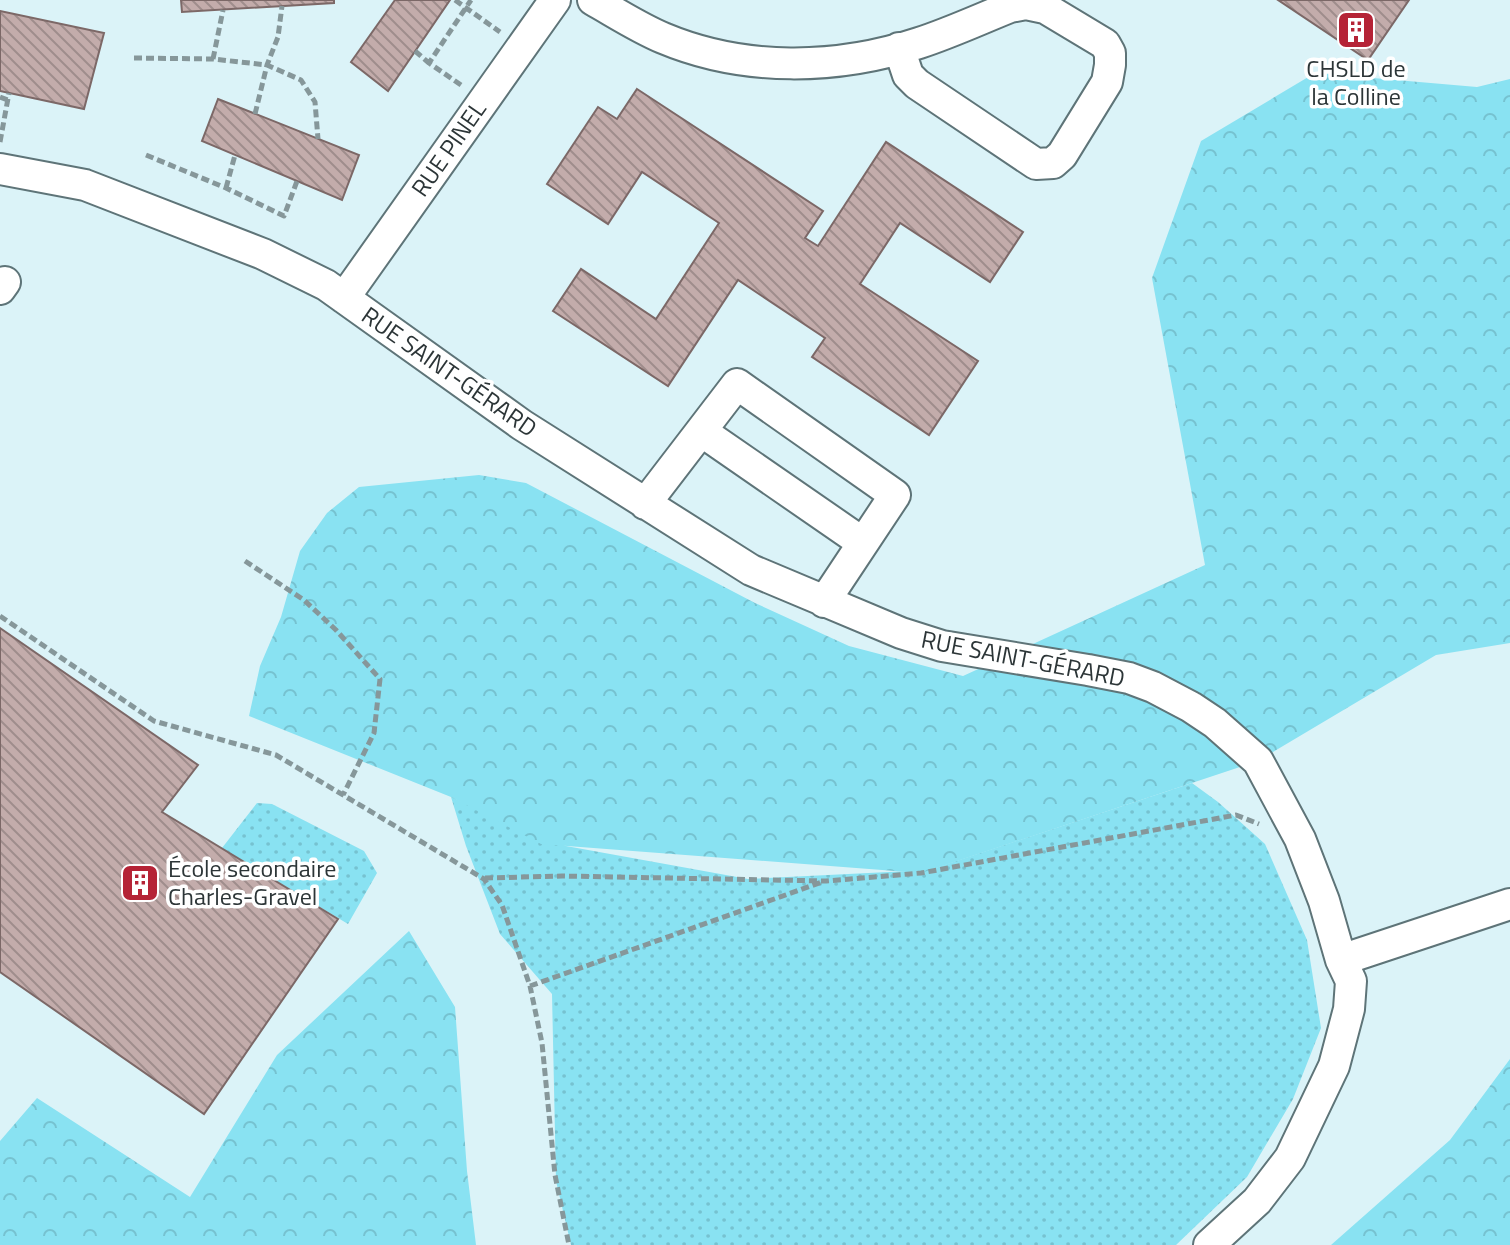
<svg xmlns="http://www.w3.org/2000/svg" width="1510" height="1245" font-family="'Titillium Web',sans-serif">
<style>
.grass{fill:url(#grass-dots)}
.forest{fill:url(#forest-crowns)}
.building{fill:url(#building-back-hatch);stroke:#7c6867;stroke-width:2}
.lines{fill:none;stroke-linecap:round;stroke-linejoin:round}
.minor-casing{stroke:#5e7478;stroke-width:34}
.path{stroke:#86979a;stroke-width:5;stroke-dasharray:8 4;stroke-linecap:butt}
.minor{stroke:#fff;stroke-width:30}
.labels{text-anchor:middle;stroke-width:7;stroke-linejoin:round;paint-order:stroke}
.poi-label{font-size:24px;fill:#2c3537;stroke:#fff}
.street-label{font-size:24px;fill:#2c3537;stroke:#fff}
</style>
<defs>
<pattern id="grass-dots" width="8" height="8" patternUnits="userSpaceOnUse" patternTransform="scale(2)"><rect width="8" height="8" fill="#89e2f2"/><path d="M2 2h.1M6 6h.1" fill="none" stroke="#76c2d0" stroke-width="1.8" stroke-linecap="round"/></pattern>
<pattern id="forest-crowns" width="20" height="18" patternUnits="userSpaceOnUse" patternTransform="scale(2)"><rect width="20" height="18" fill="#89e2f2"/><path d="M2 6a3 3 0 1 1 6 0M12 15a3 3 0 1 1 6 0" fill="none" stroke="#76c2d0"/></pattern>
<pattern id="building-back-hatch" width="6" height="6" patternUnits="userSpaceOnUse" patternTransform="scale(2)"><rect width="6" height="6" fill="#c3acab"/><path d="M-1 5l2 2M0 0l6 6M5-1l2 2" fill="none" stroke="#9f8d8c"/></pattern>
</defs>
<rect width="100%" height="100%" fill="#dbf3f8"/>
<path class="grass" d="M 1192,783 L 1218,802 L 1265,844 L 1307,940 L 1321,1028 L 1293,1099 L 1247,1177 L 1176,1245 L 571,1245 L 556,1181 L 552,994 L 500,934 L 466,846 L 451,797 L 566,846 L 748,879 L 929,870 Z
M 257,803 L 272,804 L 364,851 L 377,873 L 348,924 L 222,848 Z"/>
<path class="forest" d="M 1315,73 L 1477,87 L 1510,79 L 1510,643 L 1436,655 L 1258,761 L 921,873 L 541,844 L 451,797 L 249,716 L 260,666 L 281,617 L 300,551 L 327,513 L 359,487 L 479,475 L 526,483 L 755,603 L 849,646 L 963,676 L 1205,565 L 1152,278 L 1201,141 Z
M 409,931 L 455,1007 L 467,1171 L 476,1245 L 0,1245 L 0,1141 L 37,1098 L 190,1197 L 277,1055 Z
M 1510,1059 L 1510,1245 L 1331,1245 L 1450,1140 Z"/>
<path class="building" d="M 181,0 L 334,0 L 334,3 L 182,12 Z
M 395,0 L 450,0 L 388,91 L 351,62 Z
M 1278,0 L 1409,0 L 1368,60 Z
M 0,11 L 104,33 L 84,109 L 0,91 Z
M 637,89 L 823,211 L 805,238 L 818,246 L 886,142 L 1023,232 L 990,282 L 900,223 L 860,284 L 978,361 L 929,435 L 812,357 L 825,338 L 738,280 L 668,386 L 553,311 L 581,269 L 656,319 L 719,223 L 642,172 L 608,224 L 547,184 L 598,107 L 617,119 Z
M 218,99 L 359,155 L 342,200 L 202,141 Z
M 0,628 L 198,765 L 162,812 L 338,919 L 204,1114 L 0,972 Z"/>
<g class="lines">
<g class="minor-casing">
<path id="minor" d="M 593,0 C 616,13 639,28 663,38 C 744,72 837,70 919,43 C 950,33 980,19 1010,7 L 1026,4 L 1045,8 L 1105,44 L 1110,53 L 1110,65 L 1107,82 L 1062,155 L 1053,163 L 1036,164 L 917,84 L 908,75 L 899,48
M 0,169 L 85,185 L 263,254 L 326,285 L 522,425 L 751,570 L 901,633 L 942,646 L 1088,670 L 1129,678 L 1153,687 L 1191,707 L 1215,723 L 1258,761 L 1300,839 L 1324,901 L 1341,960 L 1351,981 L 1349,1009 L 1334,1066 L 1290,1158 L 1257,1201 L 1209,1245
M 0,289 L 5,282
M 344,298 L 555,0
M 701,431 L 863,543
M 645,504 L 737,384 L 895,495 L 824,602
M 1341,960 L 1510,904"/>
</g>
<path class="path" d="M 455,0 L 500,32
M 415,51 L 429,63
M 134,58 L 213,59 L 267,65 L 301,80 L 315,102 L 318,139
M 213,59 L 223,10
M 461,85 L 429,63 L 471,0
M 0,97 L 8,100
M 255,114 L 267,65 L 278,37 L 282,6
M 0,142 L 9,93
M 146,155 L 226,188 L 284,216 L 297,181
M 226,188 L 235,155
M 245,561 L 304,600 L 336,630 L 380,679 L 374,733 L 343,795
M 0,616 L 154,721 L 276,755 L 484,879 L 502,905 L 530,986 L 542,1043 L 555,1175 L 569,1245
M 485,878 L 562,876 L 826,881 L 921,873 L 1236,815 L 1259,824
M 530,986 L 822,882"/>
<use href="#minor" class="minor"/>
</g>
<defs>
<g id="building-square" transform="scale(2)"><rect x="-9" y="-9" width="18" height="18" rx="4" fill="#b52336" stroke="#fff"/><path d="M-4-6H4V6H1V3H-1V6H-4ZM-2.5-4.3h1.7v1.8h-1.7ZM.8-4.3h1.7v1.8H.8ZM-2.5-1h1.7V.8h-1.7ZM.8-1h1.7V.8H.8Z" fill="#fff"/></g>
</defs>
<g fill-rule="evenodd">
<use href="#building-square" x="1356" y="30"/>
<use href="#building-square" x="140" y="883"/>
</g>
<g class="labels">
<g class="poi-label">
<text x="1356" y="77">CHSLD de<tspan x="1356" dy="28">la Colline</tspan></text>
<text x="168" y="877" text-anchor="start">École secondaire<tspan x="168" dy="28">Charles-Gravel</tspan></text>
</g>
<g class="street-label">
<text transform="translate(449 149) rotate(-55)" y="8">RUE PINEL</text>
<text transform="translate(449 372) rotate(35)" y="8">RUE SAINT-GÉRARD</text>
<text transform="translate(1023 659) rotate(11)" y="8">RUE SAINT-GÉRARD</text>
</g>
</g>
</svg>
